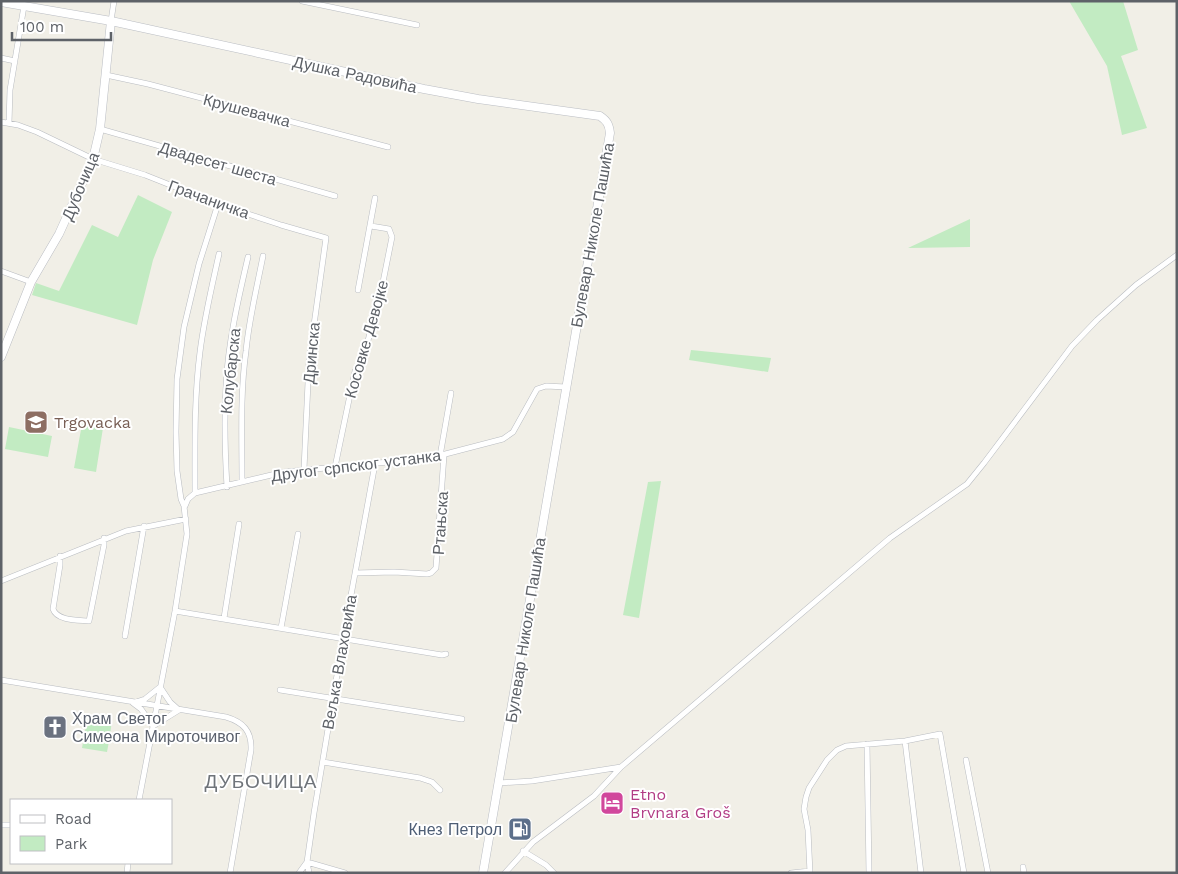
<svg xmlns="http://www.w3.org/2000/svg" width="1178" height="874" font-family="'Work Sans',sans-serif">
<style>
.green{fill:#c2ebc2}
.lines{fill:none;stroke-linecap:round;stroke-linejoin:round}
.street-casing{stroke:#b9bcc1;stroke-width:6}
.secondary-casing{stroke:#babdc3;stroke-width:9}
.street{stroke:#fff;stroke-width:5}
.secondary{stroke:#fff;stroke-width:8}
.labels{text-anchor:middle;stroke-width:4;stroke-linejoin:round;paint-order:stroke}
.street-label{font-size:16px;fill:#5e6268;stroke:#fff}
.education-label{font-size:16px;fill:#785e54;stroke:#fff;text-anchor:start}
.worship-label{font-size:16px;fill:#5b616d;stroke:#fff;text-anchor:start}
.hotel-label{font-size:16px;fill:#b23c85;stroke:#fff;text-anchor:start}
.service-label{font-size:16px;fill:#4e5e75;stroke:#fff;text-anchor:end}
.quarter-label{font-size:19px;letter-spacing:1px;fill:#6f747a;stroke:#fff}
</style>
<rect width="100%" height="100%" fill="#f1efe7"/>
<path class="green" d="M 1069,1 L 1123,1 L 1138,50 L 1121,56 L 1147,128 L 1122,135 L 1107,66 Z
M 138,195 L 172,212 L 153,260 L 137,325 L 32,295 L 36,283 L 59,291 L 92,225 L 118,237 Z
M 970,219 L 970,247 L 908,248 Z
M 691,350 L 771,358 L 768,372 L 689,360 Z
M 82,424 L 103,428 L 96,472 L 74,468 Z
M 9,427 L 52,436 L 48,457 L 5,449 Z
M 661,481 L 639,618 L 623,615 L 648,482 Z
M 88,715 L 112,719 L 110,735 L 85,731 Z
M 85,731 L 110,736 L 107,752 L 82,748 Z"/>
<g class="lines">
<g class="street-casing">
<path id="street" d="M 302,1 L 417,25
M 111,21 L 114,1
M 1,58 L 15,61
M 106,75 L 148,84 L 388,147
M 1,122 L 18,125 L 37,132 L 93,159 L 145,175 L 218,204 L 281,225 L 326,238 L 309,361 L 304,469
M 9,123 L 10,90 L 24,6
M 100,129 L 335,196
M 1,271 L 31,282
M 358,290 L 375,198
M 440,456 L 451,393
M 335,467 L 355,371 L 363,360 L 383,282 L 392,237 L 389,229 L 371,226
M 242,482 C 242,438 240,394 246,351 C 249,319 257,287 263,256
M 227,487 C 225,453 224,420 226,386 C 228,343 238,300 248,257
M 195,493 C 195,446 194,398 200,352 C 204,319 212,286 219,254
M 185,506 L 188,499 L 195,493 L 284,472 L 430,458 L 503,439 L 513,432 L 537,389 L 546,386 L 566,387
M 60,556 L 60,565 L 53,609 C 57,621 78,620 89,621 L 104,545 L 104,538
M 355,573 L 394,572 L 427,574 L 431,573 L 436,568 L 444,455
M 1,581 L 126,531 L 186,519
M 175,611 L 442,655 L 446,654
M 224,618 L 239,524
M 281,628 L 298,534
M 125,636 L 144,526
M 1,680 L 226,717 C 243,722 252,731 251,750 L 230,873
M 160,687 L 170,702 L 179,710 L 153,726 L 141,709 L 133,703 L 145,699 Z
M 280,690 L 462,719
M 905,741 L 921,873
M 867,744 L 869,873
M 966,760 L 988,873
M 323,762 L 420,778 L 432,782 L 440,790
M 621,767 L 890,538 L 967,484 L 984,463 L 1072,346 L 1097,320 L 1136,285 L 1177,255
M 499,783 L 532,781 L 621,767 L 594,796 L 533,842 L 505,873
M 139,800 L 175,611 L 187,534 L 184,506 L 181,499 L 177,471 L 176,432 L 177,379 L 184,327 L 199,264 L 218,204
M 1,825 L 11,825
M 523,851 L 546,865 L 554,873
M 307,862 L 345,873
M 1023,867 L 1024,873
M 127,873 L 128,863
M 299,873 L 307,862
M 309,873 L 307,862 L 314,813 L 343,639 L 375,464
M 791,873 L 810,871
M 810,873 L 808,830 L 804,809 L 806,797 L 809,788 L 827,760 L 837,750 L 846,746 L 905,741 L 940,734 L 964,873"/>
</g>
<g class="secondary-casing">
<path id="secondary" d="M 1,2 L 111,21 L 424,89 L 478,99 L 600,116 C 607,121 609,124 610,133 L 483,873
M 1,357 L 31,282 L 59,234 L 93,159 L 100,129 L 111,21"/>
</g>
<use href="#street" class="street"/>
<use href="#secondary" class="secondary"/>
</g>
<defs>
<g id="school-square" transform="scale(1.25)"><rect x="-9" y="-9" width="18" height="18" rx="4" fill="#8d6e63" stroke="#fff"/><path d="M0-5L7-2L0 1L-7-2ZM-4 1L0 2.5L4 1V4Q0 6-4 4Z" fill="#fff"/></g>
<g id="church-square" transform="scale(1.25)"><rect x="-9" y="-9" width="18" height="18" rx="4" fill="#6b7280" stroke="#fff"/><path d="M-1.2-6h2.4v3.5h3.3v2.4h-3.3V6h-2.4V-.1h-3.3v-2.4h3.3Z" fill="#fff"/></g>
<g id="hotel-square" transform="scale(1.25)"><rect x="-9" y="-9" width="18" height="18" rx="4" fill="#d1479c" stroke="#fff"/><path d="M-6-4.5h1.5V1H6V5H4.5V3h-9V5H-6ZM-4 0a1.8 1.8 0 1 1 3.6 0ZM.5 0V-2.5h3Q6-2.5 6 0Z" fill="#fff"/></g>
<g id="fuel-square" transform="scale(1.25)"><rect x="-9" y="-9" width="18" height="18" rx="4" fill="#5c6f8a" stroke="#fff"/><path d="M-5.5-6h7V0h2V4h1.3V-2.5L3-4.5l.8-.8L6-3V5H2.5V1h-1V6h-7ZM-4.2-4.7v3.2H.2V-4.7Z" fill="#fff"/></g>
</defs>
<g fill-rule="evenodd">
<use href="#school-square" x="36" y="422"/>
<use href="#church-square" x="55" y="727"/>
<use href="#hotel-square" x="612" y="803"/>
<use href="#fuel-square" x="520" y="829"/>
</g>
<g class="labels">
<g class="street-label">
<text transform="translate(355 74) rotate(12)" y="6">Душка Радовића</text>
<text transform="translate(247 110) rotate(15)" y="6">Крушевачка</text>
<text transform="translate(218 163) rotate(16)" y="6">Двадесет шеста</text>
<text transform="translate(80 186) rotate(-67)" y="6">Дубочица</text>
<text transform="translate(209 199) rotate(20)" y="6">Грачаничка</text>
<text transform="translate(592 235) rotate(-80)" y="6">Булевар Николе Пашића</text>
<text transform="translate(366 339) rotate(-74)" y="6">Косовке Девојке</text>
<text transform="translate(311 353) rotate(-85)" y="6">Дринска</text>
<text transform="translate(230 371) rotate(-84)" y="6">Колубарска</text>
<text transform="translate(356 465) rotate(-7)" y="6">Другог српског устанка</text>
<text transform="translate(440 523) rotate(-86)" y="6">Ртањска</text>
<text transform="translate(525 630) rotate(-81)" y="6">Булевар Николе Пашића</text>
<text transform="translate(339 662) rotate(-80)" y="6">Вељка Влаховића</text>
</g>
<g class="education-label">
<text x="54" y="428">Trgovacka</text>
</g>
<g class="worship-label">
<text x="72" y="724">Храм Светог<tspan x="72" dy="18">Симеона Мироточивог</tspan></text>
</g>
<g class="hotel-label">
<text x="630" y="800">Etno<tspan x="630" dy="18">Brvnara Groš</tspan></text>
</g>
<g class="service-label">
<text x="502" y="835">Кнез Петрол</text>
</g>
<g class="quarter-label">
<text x="261" y="788">ДУБОЧИЦА</text>
</g>
</g>
<rect width="1178" height="874" fill="none" stroke="#5e6268" stroke-width="5"/>
<rect x="10" y="799" width="162" height="65" fill="#ffffff" stroke="#bfc0c3"/>
<rect x="20" y="815" width="25" height="8" fill="#ffffff" stroke="#bfc0c3"/>
<text x="55" y="824" font-size="15" fill="#5e6268">Road</text>
<rect x="20" y="836" width="25" height="15" fill="#c2ebc2" stroke="#bfc0c3"/>
<text x="55" y="849" font-size="15" fill="#5e6268">Park</text>
<path d="M12 32v8h99v-8" fill="none" stroke="#5e6268" stroke-width="2.5"/>
<text x="20" y="32" font-size="15" fill="#5e6268" stroke="#ffffff" stroke-width="4" paint-order="stroke">100 m</text>
</svg>
